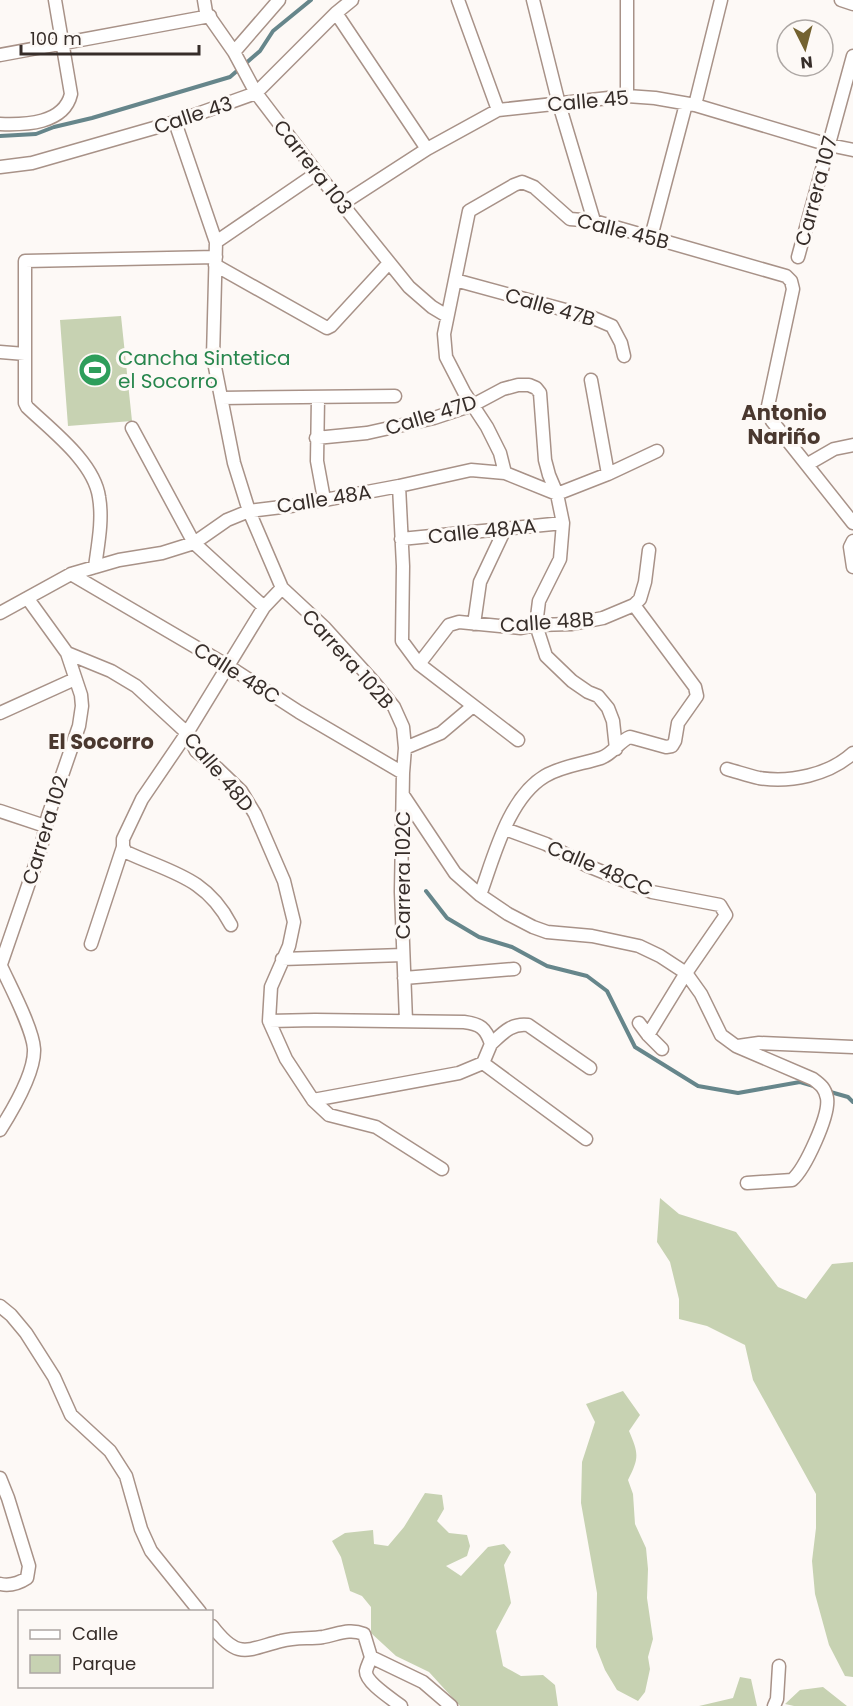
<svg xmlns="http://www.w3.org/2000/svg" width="853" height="1706" font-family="Poppins,sans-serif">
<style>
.green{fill:#c7d2b2}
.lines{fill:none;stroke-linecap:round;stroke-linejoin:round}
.stream{stroke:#66868b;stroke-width:4}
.minor-casing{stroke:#a89288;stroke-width:15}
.minor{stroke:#fff;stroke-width:12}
.labels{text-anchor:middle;stroke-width:6;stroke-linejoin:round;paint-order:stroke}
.street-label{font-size:20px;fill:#362d29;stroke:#fdf9f6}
.leisure-label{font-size:20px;fill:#27864d;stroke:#fdf9f6;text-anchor:start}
.neighbourhood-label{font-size:21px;font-weight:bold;fill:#4a382f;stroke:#fdf9f6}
</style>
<rect width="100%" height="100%" fill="#fdf9f6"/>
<path class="green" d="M 121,316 L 132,421 L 68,426 L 60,320 Z
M 660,1198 L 679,1214 L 736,1232 L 778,1287 L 806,1299 L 832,1264 L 853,1262 L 853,1677 L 845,1676 L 829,1645 L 815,1594 L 812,1561 L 816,1528 L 816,1494 L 753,1380 L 745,1345 L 707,1326 L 679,1319 L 679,1299 L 670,1262 L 657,1242 Z
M 623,1391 L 640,1415 L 629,1431 C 639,1454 639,1458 628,1480 L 633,1494 L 635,1524 L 646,1548 L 648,1569 L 647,1598 L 653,1639 L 648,1657 L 650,1669 L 645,1692 L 638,1701 L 617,1690 L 605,1670 L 596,1647 L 597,1593 L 581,1503 L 582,1462 L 595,1422 L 586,1404 Z
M 425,1493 L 442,1495 L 444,1509 L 437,1521 L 449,1533 L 467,1535 L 470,1546 L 467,1556 L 446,1566 L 461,1576 L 488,1547 L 504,1544 L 511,1552 L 504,1565 L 511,1603 L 496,1631 L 503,1666 L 521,1676 L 543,1675 L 555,1685 L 558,1706 L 460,1706 L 429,1672 L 396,1656 L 371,1633 L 371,1607 L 362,1596 L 350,1591 L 341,1557 L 332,1541 L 345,1533 L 373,1530 L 374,1544 L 388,1546 L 404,1527 Z
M 740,1677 L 751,1679 L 757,1706 L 699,1706 L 733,1698 Z
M 823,1687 L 847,1706 L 794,1706 L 785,1704 L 800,1690 Z"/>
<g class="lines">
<path class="stream" d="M 0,136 L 36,134 L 54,127 L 92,118 L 230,77 L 260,51 L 273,31 L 311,0
M 426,891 L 447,918 L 479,937 L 512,947 L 547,966 L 587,976 L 607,991 L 635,1047 L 698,1086 L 738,1093 L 800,1082 L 817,1087
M 827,1091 L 848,1097 L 853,1102"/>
<g class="minor-casing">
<path id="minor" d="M 204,0 L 206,12 L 234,52 L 256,93 L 317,173 L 409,287 L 432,307 L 447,316
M 458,0 L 498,110
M 533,0 L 559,104 L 594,221
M 627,0 L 627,96
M 841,0 L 853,4
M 336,13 L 427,149
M 234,52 L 279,0
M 0,55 L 210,16
M 695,105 L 721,0
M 175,122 L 216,242 L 213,357 L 234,463 L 249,511 L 282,588 L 325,628 L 373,681 L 394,707 L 403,727 L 405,748 L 403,773 L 401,892 L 406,1021
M 0,124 C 25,125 64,124 71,94 L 55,0
M 0,167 L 32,163 L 175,122 L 256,93 L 336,13 L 352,0
M 342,204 L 427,149 L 498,110 L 627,96 L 655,98 L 695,105 L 829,145 L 853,150
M 651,237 L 686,104
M 216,242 L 317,173
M 798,257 L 853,56
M 215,265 L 327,328 L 331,326 L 389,263
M 455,280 L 591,317 L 612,326 L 621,343 L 624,356
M 0,352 L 25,354
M 591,380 L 608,474
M 221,398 L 395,396
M 318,398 L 317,461 L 324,499
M 132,428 L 194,543 L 264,607
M 316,438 L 367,433 L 434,418 L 473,405 L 503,389 L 518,385 L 529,385 L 536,388 L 540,393 L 545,460 L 549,475 L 557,494 L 563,523 L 560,559 L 539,601 L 536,625 L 546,656 L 572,681 L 588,692 L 598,696 L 608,708 L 613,721 L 616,749
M 808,464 L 834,449 L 853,445
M 505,473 L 500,453 L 487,427 L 464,392 L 446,357 L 444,334 L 469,211 L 514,185 L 522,182 L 534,187 L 570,219 L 594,221 L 786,276 L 791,281 L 793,289 L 768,406 L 772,421 L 853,523
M 399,486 L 403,566 L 402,641 L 419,664 L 518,740
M 401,539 L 563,523
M 853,541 L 850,547 L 853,567
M 95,567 C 98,544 103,520 99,497 C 94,462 51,430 27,407 L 25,403 L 25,261 L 216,257
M 71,574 L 228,666 L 299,712 L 403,773
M 0,613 L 71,574 L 119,560 L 162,553 L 194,543 L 227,520 L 249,511 L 298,505 L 399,486 L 471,470 L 505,473 L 557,494 L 608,474 L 657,451
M 474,624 L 480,582 L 505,529
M 67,653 L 111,671 L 136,686 L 187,733 L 196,751 L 217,768 L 241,791 L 255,814 L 284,881 L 294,922 L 289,946 L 271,987 L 269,1021 L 286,1059 L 313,1100 L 459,1073 L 483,1063 L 491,1044 C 486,1028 480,1024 464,1022 L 315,1020 L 269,1021
M 419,664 L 449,625 L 459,622 L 521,628 L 536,625 L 572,624 L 603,618 L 634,605 L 640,599 L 645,582 L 649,550
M 0,713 L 75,679
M 405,748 L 441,733 L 473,706
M 727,769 C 738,772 749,776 759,778 C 790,783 829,775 853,753
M 403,795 L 455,873 L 480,895 L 508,914 L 533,927 L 547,932 L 592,936 L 639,946 L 660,956 L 686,973 L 701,994 L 721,1035 L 736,1046 L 813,1079 C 821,1085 825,1088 827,1098 C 830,1115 805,1169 792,1180 L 747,1183
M 0,811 L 45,826
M 505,829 L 546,844 L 588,866 L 652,892 L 720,905 L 726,915 L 686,973 L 648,1035
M 480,895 C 494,857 508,798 545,776 C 562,766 582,764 601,758 C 613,754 619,741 630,737 L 666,747 L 672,746 L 675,741 L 678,723 L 697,696 L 695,687 L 634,605
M 231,925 C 206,877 171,873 126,852 L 123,847 L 123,839 L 142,799 L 187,733 L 264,607 L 282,588
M 91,944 L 123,847
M 282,959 L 403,955
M 0,967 L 41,848 L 48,816 L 79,726 L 82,706 L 81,695 L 67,653 L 28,599
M 404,978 L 514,969
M 639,1023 L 648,1035 L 662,1049
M 491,1044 C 503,1033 511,1023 528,1025 L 590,1068
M 738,1046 L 759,1043 L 853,1047
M 483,1063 L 586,1139
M 313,1100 L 329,1115 L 376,1127 L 442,1169
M 0,1130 C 12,1111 35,1072 34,1049 C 33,1029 10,986 1,966
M 0,1306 L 11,1315 L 26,1333 L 54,1377 L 71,1415 L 110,1451 L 126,1476 L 141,1529 L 151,1551 L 200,1612
M 0,1478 L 8,1498 L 29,1566 L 27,1578 C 18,1584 10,1586 0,1584
M 212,1626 C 238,1660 246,1650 281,1641 C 295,1637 310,1639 323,1637 C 339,1634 349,1628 364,1634 L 371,1657 L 423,1682 L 451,1706
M 371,1657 C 370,1661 367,1666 366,1671 C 365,1682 392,1699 401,1706
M 774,1706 L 777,1699 L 779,1666"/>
</g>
<use href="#minor" class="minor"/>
</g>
<defs>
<g id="stadium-disc" transform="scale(1.725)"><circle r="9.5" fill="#2e9e5b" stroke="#fdf9f6"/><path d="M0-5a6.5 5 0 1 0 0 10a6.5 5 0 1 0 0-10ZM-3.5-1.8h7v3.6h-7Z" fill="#fff"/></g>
</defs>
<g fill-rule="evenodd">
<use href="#stadium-disc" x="95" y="370"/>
</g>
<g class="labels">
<g class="street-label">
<text transform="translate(588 101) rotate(-5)" y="7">Calle 45</text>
<text transform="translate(193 115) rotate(-18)" y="7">Calle 43</text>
<text transform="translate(313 167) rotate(52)" y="7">Carrera 103</text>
<text transform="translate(816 191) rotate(-75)" y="7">Carrera 107</text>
<text transform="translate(623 231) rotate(14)" y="7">Calle 45B</text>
<text transform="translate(550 307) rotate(16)" y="7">Calle 47B</text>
<text transform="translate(431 415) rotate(-17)" y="7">Calle 47D</text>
<text transform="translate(324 499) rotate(-9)" y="7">Calle 48A</text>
<text transform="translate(482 531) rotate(-6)" y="7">Calle 48AA</text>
<text transform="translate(547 622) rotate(-4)" y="7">Calle 48B</text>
<text transform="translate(348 659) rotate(48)" y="7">Carrera 102B</text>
<text transform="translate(237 673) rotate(32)" y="7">Calle 48C</text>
<text transform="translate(219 772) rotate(50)" y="7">Calle 48D</text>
<text transform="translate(45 830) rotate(-73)" y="7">Carrera 102</text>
<text transform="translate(600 868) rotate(23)" y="7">Calle 48CC</text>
<text transform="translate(403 875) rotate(-90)" y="7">Carrera 102C</text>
</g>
<g class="leisure-label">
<text x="118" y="365">Cancha Sintetica<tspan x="118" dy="23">el Socorro</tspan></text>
</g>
<g class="neighbourhood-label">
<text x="784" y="420">Antonio<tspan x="784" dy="24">Nariño</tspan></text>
<text x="101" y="749">El Socorro</text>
</g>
</g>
<rect x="18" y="1610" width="195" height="78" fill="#fdf9f6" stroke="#ada7a4" stroke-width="1.5"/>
<rect x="30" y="1630" width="30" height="9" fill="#ffffff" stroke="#ada7a4" stroke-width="1.5"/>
<text x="72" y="1640" font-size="18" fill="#362d29">Calle</text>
<rect x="30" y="1655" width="30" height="18" fill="#c7d2b2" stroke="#ada7a4" stroke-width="1.5"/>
<text x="72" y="1670" font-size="18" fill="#362d29">Parque</text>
<g transform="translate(805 48) rotate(174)"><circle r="28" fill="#fdf9f6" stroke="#ada7a4" stroke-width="1.5"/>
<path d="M0-4.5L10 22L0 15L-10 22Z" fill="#746230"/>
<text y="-9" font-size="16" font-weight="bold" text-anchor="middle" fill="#362d29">N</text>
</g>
<path d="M21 45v9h178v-9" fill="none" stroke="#362d29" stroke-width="3"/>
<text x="30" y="45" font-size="18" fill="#362d29" stroke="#fdf9f6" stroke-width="4.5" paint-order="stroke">100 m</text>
</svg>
